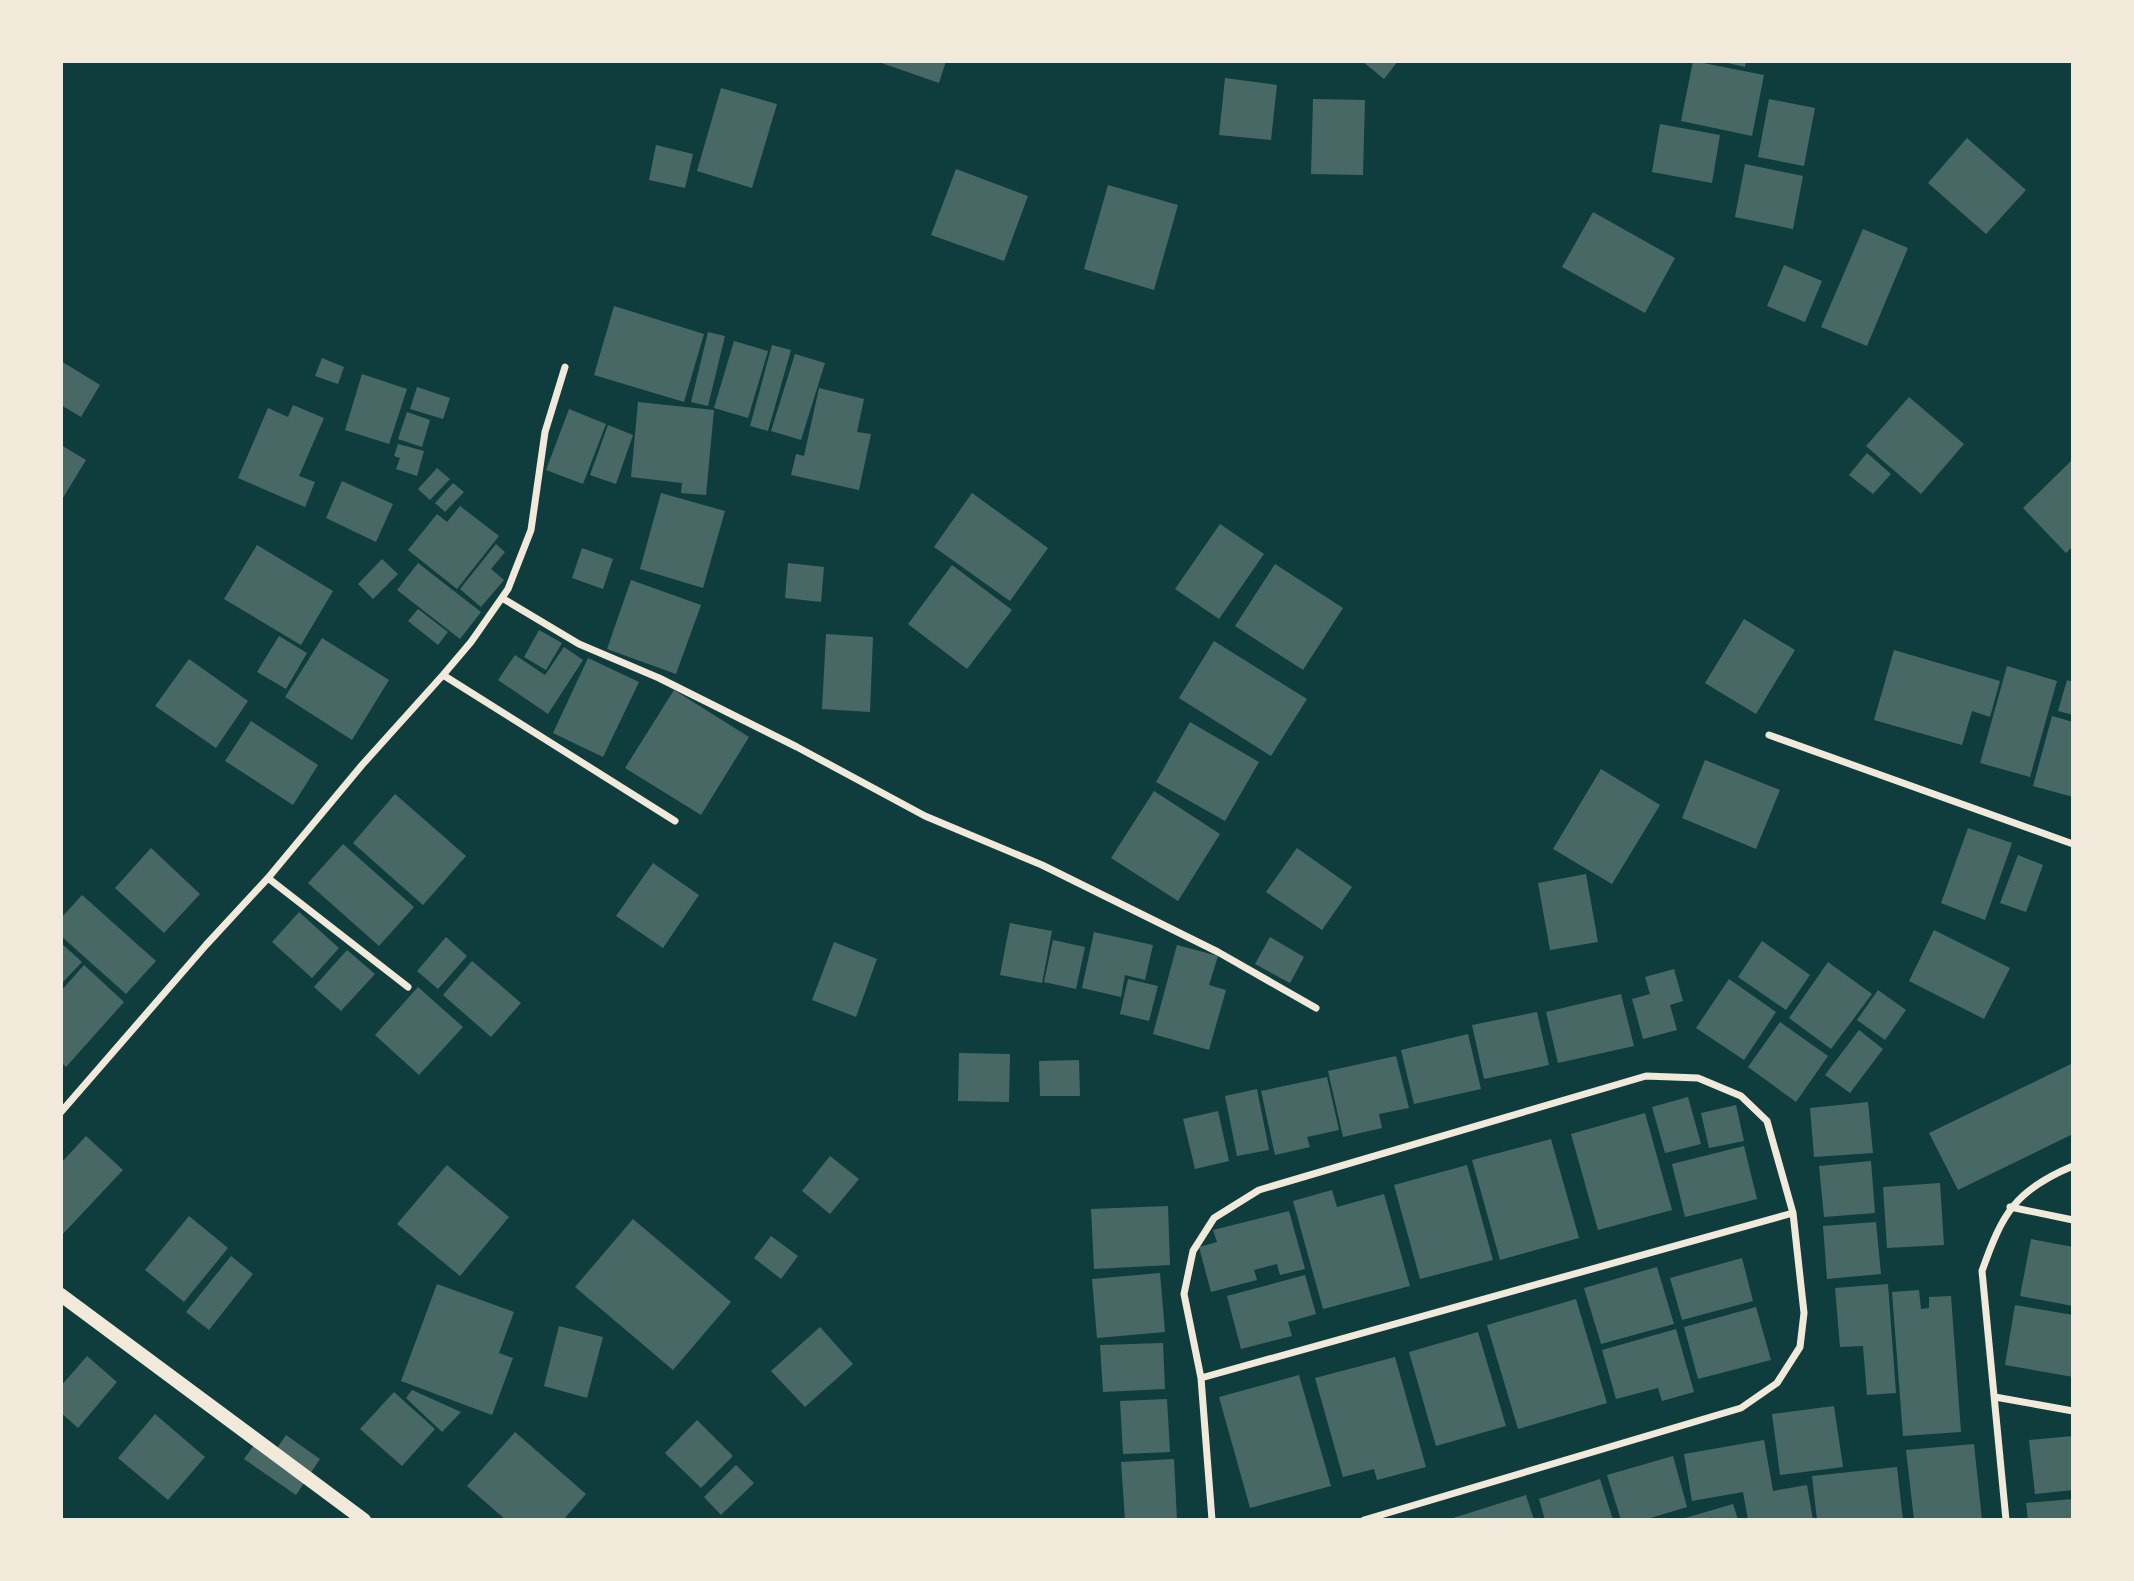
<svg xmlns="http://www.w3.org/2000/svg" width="2134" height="1581" font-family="Cabin,sans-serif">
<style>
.building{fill:#486865}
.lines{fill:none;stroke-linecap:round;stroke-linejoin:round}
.minor{stroke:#f1e9da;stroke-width:7}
.secondary{stroke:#f1e9da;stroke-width:14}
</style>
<rect width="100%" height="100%" fill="#0f3d3e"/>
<path class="building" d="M 876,61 L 946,61 L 939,83 Z
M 1362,61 L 1398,61 L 1384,79 Z
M 1693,61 L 1764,75 L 1752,136 L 1681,121 Z
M 1719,61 L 1746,61 L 1745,67 Z
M 1225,78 L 1277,85 L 1271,140 L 1219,135 Z
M 721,88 L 777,104 L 752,188 L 697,171 Z
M 1313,99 L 1365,100 L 1363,175 L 1311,174 Z
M 1769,99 L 1815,108 L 1804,166 L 1758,157 Z
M 1660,124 L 1720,135 L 1712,183 L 1652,172 Z
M 1967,138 L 2026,190 L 1986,234 L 1928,183 Z
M 656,145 L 693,154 L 685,188 L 649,180 Z
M 1745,164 L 1803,176 L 1793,229 L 1735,217 Z
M 956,169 L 1028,196 L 1004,261 L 931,235 Z
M 1108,185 L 1178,205 L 1154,290 L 1084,269 Z
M 1593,212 L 1675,258 L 1645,313 L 1562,267 Z
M 1863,229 L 1908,248 L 1867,346 L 1821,327 Z
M 1784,265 L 1822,281 L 1805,322 L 1767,306 Z
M 614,306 L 704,334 L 684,402 L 594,375 Z
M 708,332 L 725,336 L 708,406 L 691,402 Z
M 734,341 L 768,351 L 748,418 L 714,408 Z
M 772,345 L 791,350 L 768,431 L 750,426 Z
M 795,354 L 825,363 L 801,440 L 771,431 Z
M 322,358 L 344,367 L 338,384 L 315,376 Z
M 61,361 L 100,385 L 81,417 L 61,405 Z
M 362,374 L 407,389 L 389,444 L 345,430 Z
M 417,387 L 450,398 L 443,419 L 410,409 Z
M 819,388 L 864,399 L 857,432 L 871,434 L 859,490 L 791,475 L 796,454 L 804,456 Z
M 1909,397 L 1964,444 L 1921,494 L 1866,446 Z
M 638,402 L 714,410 L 706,495 L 681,493 L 682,483 L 631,477 Z
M 293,405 L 324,418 L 299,476 L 315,482 L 305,507 L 238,478 L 268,408 L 288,417 Z
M 569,409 L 606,424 L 583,484 L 546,470 Z
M 407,412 L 430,420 L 422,447 L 398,439 Z
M 608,425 L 633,435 L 616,484 L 590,475 Z
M 398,444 L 424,451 L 417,476 L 396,469 L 400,458 L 394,456 Z
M 61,445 L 86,460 L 61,501 Z
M 1867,453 L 1891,474 L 1873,494 L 1849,475 Z
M 2073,459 L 2073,546 L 2066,553 L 2023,508 Z
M 437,468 L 450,479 L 430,500 L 418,489 Z
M 342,481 L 393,504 L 376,542 L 326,518 Z
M 453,483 L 464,492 L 445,512 L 435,503 Z
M 661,493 L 725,511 L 703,588 L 640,569 Z
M 972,493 L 1048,548 L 1010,601 L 934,547 Z
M 460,506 L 499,536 L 457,589 L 408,550 L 437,514 L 447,522 Z
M 1220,524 L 1264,554 L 1219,619 L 1175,589 Z
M 496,544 L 505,552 L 491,569 L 504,580 L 481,607 L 460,589 Z
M 257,545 L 333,591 L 301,645 L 224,599 Z
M 582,548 L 613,559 L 603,589 L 572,578 Z
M 382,559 L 398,574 L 373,599 L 358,584 Z
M 418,563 L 481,612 L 460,639 L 397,590 Z
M 788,563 L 824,567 L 821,602 L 785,598 Z
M 1275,564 L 1343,608 L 1303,670 L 1235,626 Z
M 952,565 L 1012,610 L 967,669 L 908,624 Z
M 631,580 L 701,605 L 676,674 L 607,649 Z
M 418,609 L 448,632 L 438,645 L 408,621 Z
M 1744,619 L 1795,650 L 1756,714 L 1705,683 Z
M 539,630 L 562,643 L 546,670 L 524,657 Z
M 826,634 L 873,637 L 870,712 L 822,709 Z
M 279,636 L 307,653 L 286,689 L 257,672 Z
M 322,638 L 389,680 L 352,740 L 285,697 Z
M 1214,641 L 1307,699 L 1271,756 L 1179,698 Z
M 564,647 L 583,660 L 548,714 L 498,680 L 515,655 L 545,675 Z
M 1894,650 L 2000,681 L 1990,717 L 1972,711 L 1962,745 L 1874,720 Z
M 588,658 L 639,682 L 603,757 L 553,733 Z
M 189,659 L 248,701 L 216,748 L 155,706 Z
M 2007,666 L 2057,681 L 2030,777 L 1980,763 Z
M 2067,680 L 2073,682 L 2073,715 L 2058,711 Z
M 674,690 L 749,737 L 701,815 L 625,768 Z
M 2052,716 L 2073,722 L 2073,797 L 2033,786 Z
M 251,721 L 318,765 L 293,805 L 225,761 Z
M 1190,722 L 1259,762 L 1225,821 L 1156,782 Z
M 1705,760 L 1780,790 L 1756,849 L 1682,818 Z
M 1601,769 L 1660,805 L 1612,884 L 1553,849 Z
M 1154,791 L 1220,834 L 1178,901 L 1111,858 Z
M 395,794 L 466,856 L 423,905 L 353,843 Z
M 1968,828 L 2012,843 L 1985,920 L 1941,903 Z
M 343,844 L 414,907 L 379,946 L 308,883 Z
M 151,848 L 200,894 L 164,933 L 115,888 Z
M 1297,848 L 1352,887 L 1322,930 L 1266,892 Z
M 2018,855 L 2043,865 L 2026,912 L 2000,903 Z
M 653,863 L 699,895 L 663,948 L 616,916 Z
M 1586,874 L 1598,942 L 1550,950 L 1538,883 Z
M 82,895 L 156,961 L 126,994 L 61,936 L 61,918 Z
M 299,912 L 339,948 L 312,978 L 272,942 Z
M 1010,923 L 1052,931 L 1042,983 L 1000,975 Z
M 1934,930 L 2010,968 L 1984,1019 L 1909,981 Z
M 1094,932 L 1153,945 L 1145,980 L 1125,975 L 1121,997 L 1082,988 Z
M 446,937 L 467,956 L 438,989 L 417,971 Z
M 1270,937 L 1304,957 L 1290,983 L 1255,964 Z
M 1053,940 L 1085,947 L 1076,989 L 1044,982 Z
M 1762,941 L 1810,975 L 1786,1010 L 1738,977 Z
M 834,942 L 877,959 L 856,1017 L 812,1000 Z
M 61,943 L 82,962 L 61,984 Z
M 1177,945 L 1218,956 L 1209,985 L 1226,990 L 1209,1050 L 1153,1034 Z
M 347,950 L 375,974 L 341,1011 L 314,987 Z
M 472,961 L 521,1003 L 491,1037 L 443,995 Z
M 1828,962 L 1872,994 L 1831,1049 L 1789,1018 Z
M 84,965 L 124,1002 L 66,1067 L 61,1062 L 61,991 Z
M 1674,969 L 1683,1001 L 1670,1005 L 1677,1030 L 1643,1039 L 1632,999 L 1650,994 L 1645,977 Z
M 1128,979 L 1158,986 L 1149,1021 L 1120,1014 Z
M 1729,979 L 1776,1012 L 1744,1060 L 1696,1028 Z
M 418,987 L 463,1027 L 419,1075 L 375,1035 Z
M 1878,990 L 1906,1010 L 1885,1040 L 1857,1020 Z
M 1621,994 L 1634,1046 L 1558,1063 L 1546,1012 Z
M 1537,1012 L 1549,1065 L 1484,1079 L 1472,1025 Z
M 1780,1022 L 1828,1056 L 1796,1102 L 1748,1067 Z
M 1859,1030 L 1883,1049 L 1850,1093 L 1825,1075 Z
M 1468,1034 L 1481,1089 L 1414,1104 L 1401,1050 Z
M 959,1053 L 1010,1054 L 1009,1102 L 958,1101 Z
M 1396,1056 L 1409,1108 L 1379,1114 L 1382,1128 L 1343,1137 L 1328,1071 Z
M 1079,1060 L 1080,1096 L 1040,1096 L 1039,1061 Z
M 2073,1063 L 2073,1134 L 1958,1190 L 1929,1133 Z
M 1327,1077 L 1339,1130 L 1307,1137 L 1310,1147 L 1275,1155 L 1261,1091 Z
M 1257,1089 L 1269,1150 L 1237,1156 L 1225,1096 Z
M 1688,1097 L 1701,1144 L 1665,1153 L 1652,1107 Z
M 1868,1102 L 1873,1153 L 1814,1157 L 1810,1108 Z
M 1736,1105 L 1744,1141 L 1709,1148 L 1701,1113 Z
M 1218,1111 L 1229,1161 L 1195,1169 L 1183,1119 Z
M 1645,1113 L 1672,1210 L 1598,1230 L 1571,1134 Z
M 86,1136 L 123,1170 L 61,1236 L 61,1163 Z
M 1551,1139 L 1579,1238 L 1500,1260 L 1472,1160 Z
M 1744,1146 L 1757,1199 L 1685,1217 L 1672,1164 Z
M 830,1156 L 859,1179 L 830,1214 L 802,1191 Z
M 1871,1161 L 1875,1213 L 1824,1217 L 1819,1166 Z
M 447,1165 L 509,1217 L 460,1276 L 397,1224 Z
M 1467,1165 L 1493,1260 L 1420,1279 L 1394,1185 Z
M 1940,1183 L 1944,1245 L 1887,1248 L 1883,1187 Z
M 1332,1190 L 1337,1207 L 1384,1194 L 1410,1286 L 1323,1309 L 1293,1201 Z
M 1168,1206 L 1170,1265 L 1094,1269 L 1091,1209 Z
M 1289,1211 L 1305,1269 L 1280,1275 L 1277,1264 L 1254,1270 L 1257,1280 L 1211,1292 L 1199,1247 L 1217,1242 L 1213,1230 Z
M 189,1216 L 228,1248 L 184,1302 L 145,1270 Z
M 633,1219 L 731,1302 L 673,1370 L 575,1287 Z
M 1876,1222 L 1881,1274 L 1827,1279 L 1823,1226 Z
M 771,1236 L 798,1256 L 781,1279 L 754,1258 Z
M 2031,1239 L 2073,1247 L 2073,1306 L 2020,1296 Z
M 231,1256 L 253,1274 L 209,1330 L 186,1312 Z
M 1742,1258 L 1753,1301 L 1682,1320 L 1670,1278 Z
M 1657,1267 L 1674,1324 L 1601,1344 L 1584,1288 Z
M 1160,1273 L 1165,1332 L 1097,1338 L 1092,1279 Z
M 1305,1275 L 1316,1314 L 1288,1322 L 1292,1336 L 1241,1349 L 1227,1296 Z
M 437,1284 L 514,1312 L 499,1353 L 513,1358 L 492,1415 L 401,1381 Z
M 1888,1284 L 1896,1393 L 1867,1395 L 1863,1346 L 1840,1347 L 1835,1288 Z
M 1919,1290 L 1921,1309 L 1929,1308 L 1929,1297 L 1951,1296 L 1961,1432 L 1903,1436 L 1892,1292 Z
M 1576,1299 L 1607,1403 L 1518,1429 L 1487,1325 Z
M 2015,1305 L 2073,1315 L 2073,1377 L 2005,1365 Z
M 1756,1307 L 1771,1360 L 1698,1379 L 1684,1327 Z
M 559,1326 L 603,1337 L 587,1398 L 544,1386 Z
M 820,1327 L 853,1364 L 805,1407 L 771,1371 Z
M 1676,1329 L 1694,1392 L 1662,1401 L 1658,1388 L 1616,1399 L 1602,1350 Z
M 1478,1332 L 1506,1426 L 1436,1446 L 1409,1352 Z
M 1163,1343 L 1165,1389 L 1103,1392 L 1100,1345 Z
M 87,1356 L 117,1382 L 78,1428 L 61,1413 L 61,1386 Z
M 1395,1357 L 1426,1467 L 1377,1480 L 1374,1469 L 1343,1477 L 1315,1378 Z
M 1299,1375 L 1331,1486 L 1250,1508 L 1219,1397 Z
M 412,1390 L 461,1412 L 442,1432 L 406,1398 Z
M 394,1392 L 435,1429 L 402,1466 L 360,1429 Z
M 1167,1399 L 1170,1452 L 1123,1454 L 1120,1401 Z
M 1834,1406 L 1843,1467 L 1780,1475 L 1772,1414 Z
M 155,1414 L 205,1457 L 168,1500 L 118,1458 Z
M 697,1420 L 733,1456 L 701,1488 L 665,1453 Z
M 515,1432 L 586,1494 L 563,1520 L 506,1520 L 467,1486 Z
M 286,1435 L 320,1459 L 296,1495 L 244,1459 L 254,1445 L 271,1457 Z
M 2073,1436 L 2073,1490 L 2035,1494 L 2029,1440 Z
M 1764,1440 L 1773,1491 L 1807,1485 L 1813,1520 L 1748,1520 L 1743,1492 L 1692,1501 L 1684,1454 Z
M 1974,1444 L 1982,1520 L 1914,1520 L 1906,1450 Z
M 1673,1456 L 1687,1507 L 1644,1520 L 1621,1520 L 1607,1475 Z
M 1174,1459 L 1177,1520 L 1125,1520 L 1121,1462 Z
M 736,1465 L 754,1483 L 721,1515 L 704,1497 Z
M 1897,1467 L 1903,1520 L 1817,1520 L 1812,1476 Z
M 1600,1479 L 1613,1520 L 1545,1520 L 1539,1499 Z
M 1526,1495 L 1534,1520 L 1450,1520 L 1450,1519 Z
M 2073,1499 L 2073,1520 L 2028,1520 L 2026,1503 Z
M 1733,1504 L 1738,1520 L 1682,1520 L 1682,1519 Z"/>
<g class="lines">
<path class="minor" d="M 502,598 L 579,644 L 659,678 L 797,747 L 925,816 L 1042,865 L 1218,952 L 1316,1008
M 443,675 L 675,821
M 1769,735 L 2073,844
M 268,878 L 408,987
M 61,1112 L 206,945 L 268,878 L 362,765 L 443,675 L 471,642 L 508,589 L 531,530 L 545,432 L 565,367
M 2010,1207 L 2073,1220
M 1201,1378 L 1793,1213
M 1995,1397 L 2073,1411
M 1212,1520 L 1201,1378 L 1184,1294 L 1193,1251 L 1214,1218 L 1259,1190 L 1646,1076 L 1698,1078 L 1741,1096 L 1767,1121 L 1793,1213 L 1804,1313 L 1800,1347 L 1777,1383 L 1741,1408 L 1364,1520
M 2006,1520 L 1982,1271 C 2002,1214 2015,1190 2073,1166"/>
<path class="secondary" d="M 61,1295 L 364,1520"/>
</g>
<rect width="2134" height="1581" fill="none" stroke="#f1e9da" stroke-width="126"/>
</svg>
